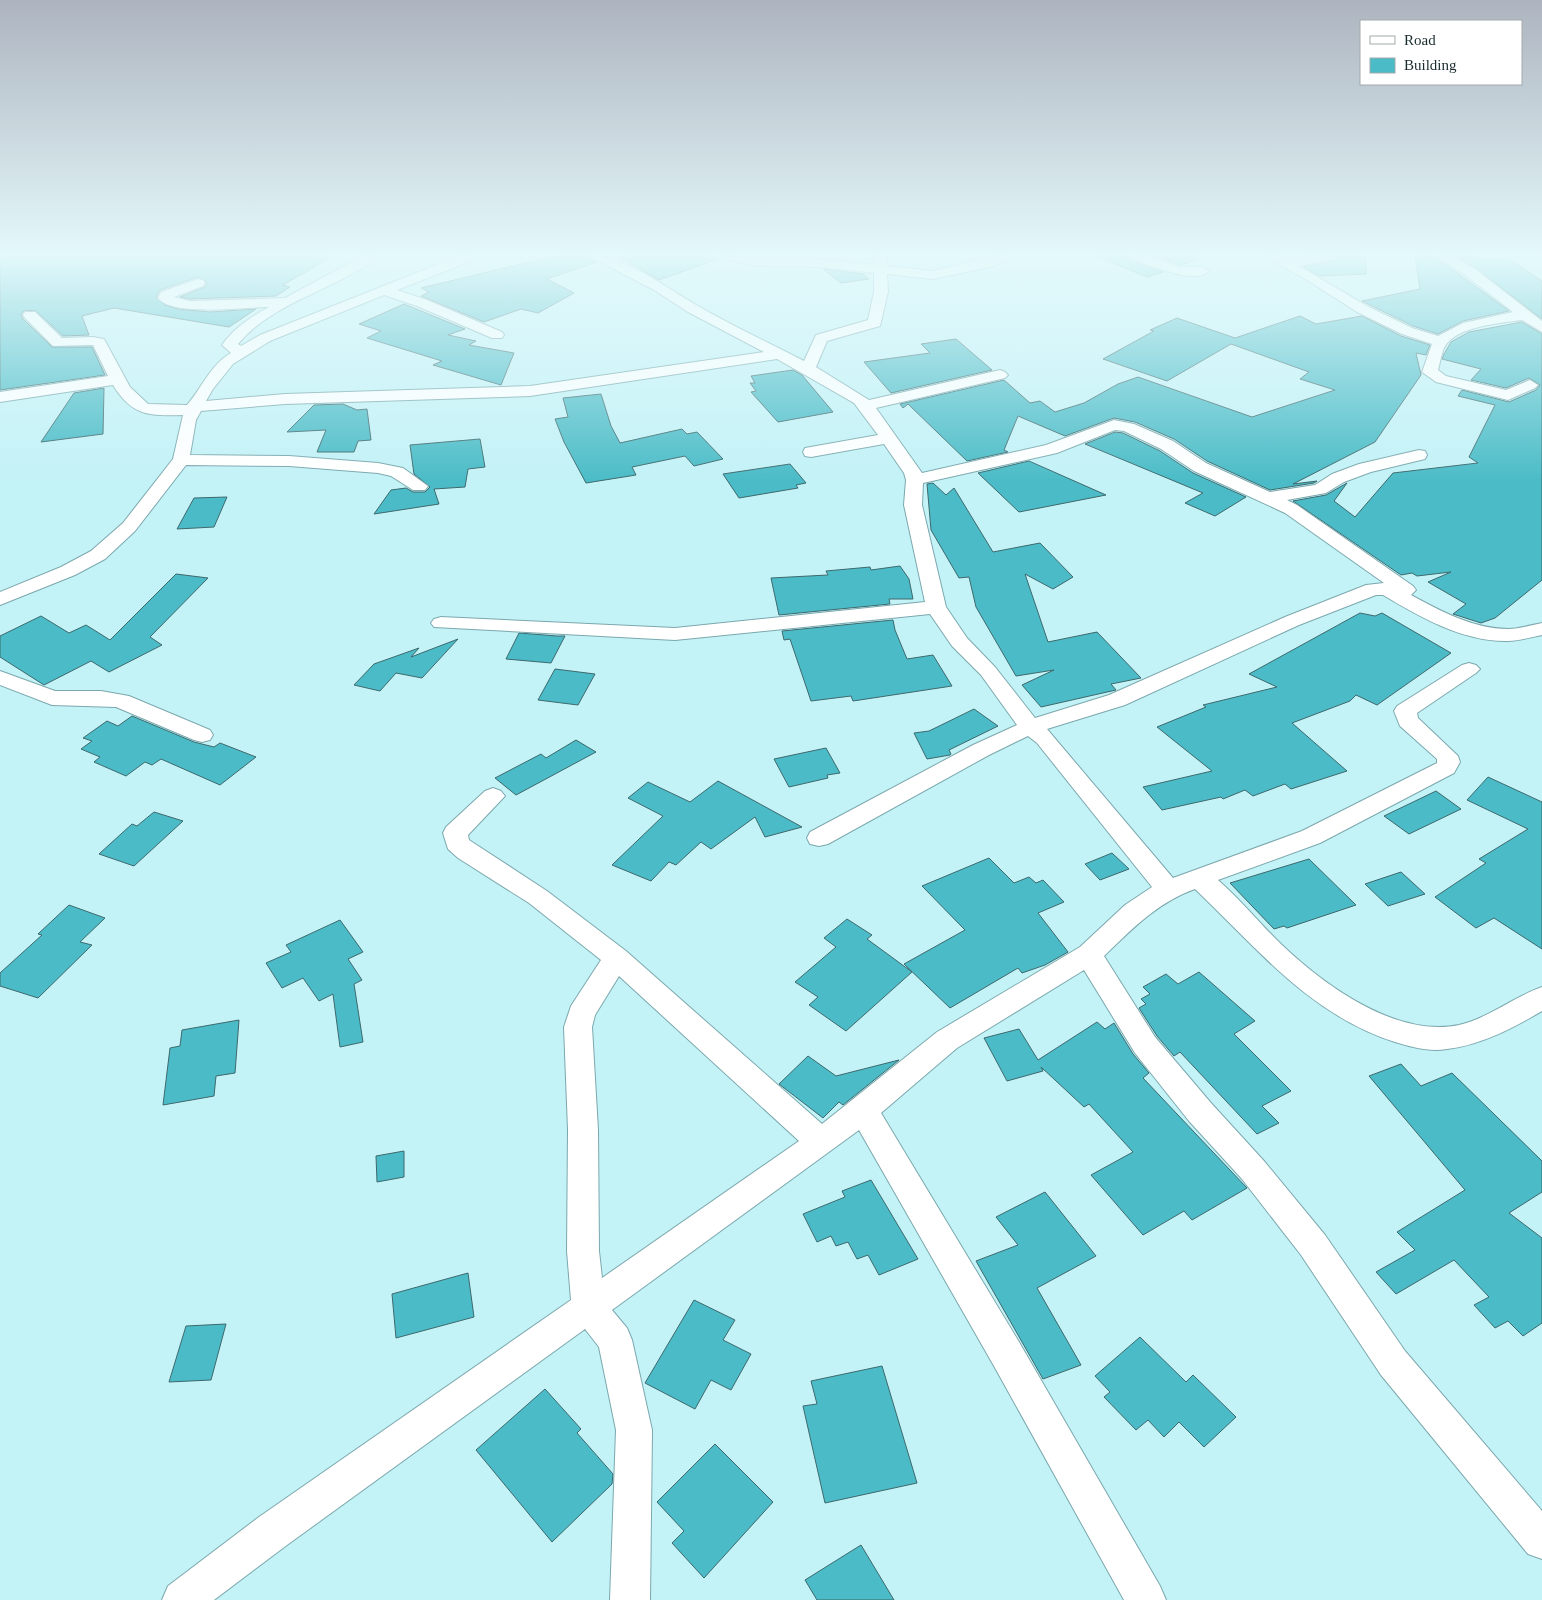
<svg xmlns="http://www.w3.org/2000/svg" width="1542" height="1600" font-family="'Times New Roman',serif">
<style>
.building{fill:#4bbcc7;stroke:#3d696d}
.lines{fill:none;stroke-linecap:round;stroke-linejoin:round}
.street-casing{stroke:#7ba8ad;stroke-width:2}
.street{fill:#fff;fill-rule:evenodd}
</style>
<rect width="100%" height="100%" fill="#c3f2f7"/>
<path class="building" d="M 0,256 L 333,256 L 283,285 L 290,287 L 276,296 L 190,299 L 180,297 L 205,287 L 207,282 L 198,277 L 160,290 L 156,297 L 165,305 L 178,309 L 210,312 L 256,309 L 229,327 L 114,308 L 82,316 L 89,335 L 63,336 L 36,311 L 25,310 L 21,314 L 23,319 L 52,347 L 92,347 L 105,375 L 0,390 Z
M 555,256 L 587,256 L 597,262 L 547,279 L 574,293 L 538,313 L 521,309 L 484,322 L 421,296 L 429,292 L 421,288 Z
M 618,256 L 717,256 L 718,259 L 659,280 Z
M 1096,256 L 1129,256 L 1131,261 L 1163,272 L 1147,277 Z
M 1155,256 L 1198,256 L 1199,260 L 1180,265 Z
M 1338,256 L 1366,256 L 1366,274 L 1320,276 L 1304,267 L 1335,261 Z
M 1415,256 L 1434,256 L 1509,311 L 1463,321 L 1438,334 L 1413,326 L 1362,301 L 1420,289 Z
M 1455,256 L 1477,256 L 1477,259 L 1508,258 L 1542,281 L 1542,319 L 1476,268 Z
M 823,269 L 863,274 L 869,279 L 841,283 Z
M 404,304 L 465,329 L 448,335 L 476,341 L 469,345 L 514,353 L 501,385 L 433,365 L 442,361 L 367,338 L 381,331 L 359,324 Z
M 1300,316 L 1316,324 L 1362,316 L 1401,336 L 1430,345 L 1426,355 L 1416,353 L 1421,375 L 1375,442 L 1293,484 L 1317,481 L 1314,483 L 1270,490 L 1207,461 L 1174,439 L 1135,422 L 1114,418 L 1065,436 L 1018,416 L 1004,450 L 1008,452 L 967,461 L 908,404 L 903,408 L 900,404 L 1004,380 L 1030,403 L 1040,401 L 1055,412 L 1084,403 L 1118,384 L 1138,377 L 1252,417 L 1335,390 L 1300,379 L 1309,372 L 1231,344 L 1167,381 L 1103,359 L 1154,331 L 1150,330 L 1177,318 L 1235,338 Z
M 1522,322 L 1542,334 L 1542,580 L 1495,618 L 1481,623 L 1453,614 L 1466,604 L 1428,582 L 1451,572 L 1417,576 L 1412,573 L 1401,575 L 1293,501 L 1326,495 L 1347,483 L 1334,501 L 1355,517 L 1393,473 L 1478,463 L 1469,457 L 1495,405 L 1458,396 L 1462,390 L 1509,402 L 1536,390 L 1540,385 L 1529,378 L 1506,388 L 1471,380 L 1481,369 L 1442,359 L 1444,354 L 1451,342 L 1469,332 Z
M 956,339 L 992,370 L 891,393 L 864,362 L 930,353 L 921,344 Z
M 793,370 L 802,375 L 833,412 L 778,422 L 751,392 L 756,391 L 750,383 L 755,383 L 751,376 Z
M 104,388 L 103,434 L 41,442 L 74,393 Z
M 601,394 L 611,426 L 620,443 L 682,429 L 687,434 L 697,432 L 723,459 L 694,466 L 685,456 L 632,467 L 636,475 L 586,483 L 564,442 L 555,419 L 568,417 L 563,398 Z
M 343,404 L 357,410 L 367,409 L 371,440 L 358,441 L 354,452 L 317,452 L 326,430 L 287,432 L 314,405 Z
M 1115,432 L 1123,433 L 1160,451 L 1193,473 L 1246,497 L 1215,516 L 1185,503 L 1203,493 L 1085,444 Z
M 480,439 L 485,467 L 468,469 L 465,487 L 434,489 L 439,504 L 374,514 L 391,490 L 406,488 L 413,492 L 425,492 L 430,487 L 414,474 L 410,445 Z
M 1029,461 L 1106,495 L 1019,512 L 978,473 Z
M 790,464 L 806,483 L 796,485 L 798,488 L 739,498 L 723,474 Z
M 933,483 L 946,495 L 954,488 L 993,552 L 1040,543 L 1073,577 L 1053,589 L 1025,574 L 1048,642 L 1097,632 L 1141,678 L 1111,684 L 1116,690 L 1041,707 L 1022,685 L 1054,670 L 1016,676 L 976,607 L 969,577 L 959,578 L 931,530 L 927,484 Z
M 227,497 L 214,527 L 177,529 L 194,498 Z
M 900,566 L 909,579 L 913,599 L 889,599 L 890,604 L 779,615 L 771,578 L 828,575 L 826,571 L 870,567 L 871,570 Z
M 176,574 L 208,578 L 150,637 L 162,645 L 109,672 L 91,661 L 44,685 L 0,657 L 0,636 L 41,616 L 69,633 L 86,625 L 110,640 Z
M 1360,613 L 1375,616 L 1382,613 L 1451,653 L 1377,705 L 1356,695 L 1350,701 L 1292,723 L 1347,771 L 1291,789 L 1285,784 L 1253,796 L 1245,790 L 1223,799 L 1221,797 L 1162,810 L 1143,787 L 1212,771 L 1157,727 L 1206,707 L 1203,705 L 1277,687 L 1249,674 Z
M 893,620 L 895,630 L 907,659 L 933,655 L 952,686 L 853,701 L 851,696 L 811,701 L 790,639 L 784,640 L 782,631 Z
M 519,633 L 557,636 L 565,636 L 551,663 L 506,659 Z
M 458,639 L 422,678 L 396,673 L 380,691 L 354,685 L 374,664 L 419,648 L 411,657 Z
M 555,669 L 595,674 L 578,705 L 538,700 Z
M 974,709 L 998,726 L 949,750 L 951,754 L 950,755 L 927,759 L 914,733 L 929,731 Z
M 132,716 L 194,742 L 214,747 L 220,743 L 256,757 L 220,785 L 161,759 L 152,765 L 145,762 L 126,776 L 94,762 L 100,757 L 81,749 L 92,741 L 83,738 L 107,721 L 118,726 Z
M 576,740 L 596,752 L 516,795 L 495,778 L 541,754 L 546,758 Z
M 826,748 L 840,773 L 827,775 L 828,778 L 789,787 L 774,759 Z
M 1488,777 L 1542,802 L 1542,949 L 1494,918 L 1476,928 L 1435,897 L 1486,863 L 1479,859 L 1528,829 L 1467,800 Z
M 718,781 L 802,827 L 765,837 L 755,817 L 711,849 L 701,842 L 676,865 L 669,862 L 651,881 L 612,865 L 663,816 L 628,798 L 648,782 L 690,802 Z
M 1436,791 L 1461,809 L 1409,834 L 1384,816 Z
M 154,812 L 183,821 L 134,866 L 99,854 L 132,824 L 137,826 Z
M 1112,853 L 1129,869 L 1100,880 L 1085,864 Z
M 989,858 L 1014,883 L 1029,877 L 1036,883 L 1043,880 L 1064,902 L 1038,913 L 1068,952 L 1045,965 L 1022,973 L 1018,968 L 950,1008 L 904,964 L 965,930 L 922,886 Z
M 1309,859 L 1356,905 L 1287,928 L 1284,926 L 1274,929 L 1230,883 Z
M 1401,872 L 1425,894 L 1388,906 L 1365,884 Z
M 69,905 L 105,918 L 80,942 L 92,945 L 38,998 L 0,986 L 0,973 L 42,935 L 38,934 Z
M 847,919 L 872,935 L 867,939 L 912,972 L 846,1031 L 809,1005 L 818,997 L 795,982 L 836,947 L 824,938 Z
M 340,920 L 363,952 L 348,959 L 362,980 L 354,984 L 363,1042 L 340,1047 L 333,994 L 319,1001 L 303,978 L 282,988 L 266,963 L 291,952 L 286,945 Z
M 1199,972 L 1255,1021 L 1234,1034 L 1291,1091 L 1262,1106 L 1279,1123 L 1257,1134 L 1180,1052 L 1174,1056 L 1157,1036 L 1139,1008 L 1146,1004 L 1141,999 L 1150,994 L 1143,987 L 1166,974 L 1178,984 Z
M 239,1020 L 235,1073 L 216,1076 L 214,1096 L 163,1105 L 170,1048 L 180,1046 L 182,1030 Z
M 1097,1022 L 1105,1029 L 1114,1023 L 1133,1054 L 1149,1073 L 1143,1078 L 1247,1188 L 1192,1220 L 1184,1211 L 1143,1235 L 1091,1175 L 1133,1152 L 1089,1104 L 1084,1107 L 1041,1067 L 1043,1071 L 1007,1081 L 984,1038 L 1019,1029 L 1038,1060 Z
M 808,1056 L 836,1076 L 899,1060 L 843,1105 L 839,1102 L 823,1118 L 779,1084 Z
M 1401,1064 L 1421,1086 L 1452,1073 L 1542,1161 L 1542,1192 L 1509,1213 L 1542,1238 L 1542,1323 L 1523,1336 L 1508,1321 L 1495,1328 L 1474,1305 L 1489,1297 L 1454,1260 L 1396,1294 L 1376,1272 L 1415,1250 L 1397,1232 L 1465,1190 L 1369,1076 Z
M 404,1151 L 404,1177 L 377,1182 L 376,1156 Z
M 871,1180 L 918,1259 L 879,1275 L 868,1255 L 857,1259 L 848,1242 L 836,1246 L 831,1236 L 817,1242 L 803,1214 L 845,1197 L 842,1191 Z
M 1045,1192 L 1096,1256 L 1037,1288 L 1081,1365 L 1043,1379 L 976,1261 L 1018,1245 L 996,1217 Z
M 468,1273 L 474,1317 L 396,1338 L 392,1294 Z
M 694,1300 L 735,1320 L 723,1340 L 751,1354 L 731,1390 L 711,1380 L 695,1409 L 645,1383 Z
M 226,1324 L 211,1380 L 169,1382 L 186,1326 Z
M 1140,1337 L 1186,1382 L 1193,1375 L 1236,1417 L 1204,1447 L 1179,1422 L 1164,1437 L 1148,1420 L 1136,1430 L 1104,1397 L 1110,1392 L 1095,1376 Z
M 882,1366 L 917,1483 L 825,1503 L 803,1406 L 817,1404 L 811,1381 Z
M 545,1389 L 581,1429 L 577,1433 L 613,1474 L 612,1484 L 552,1542 L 476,1450 Z
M 715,1444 L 773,1502 L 704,1578 L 672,1543 L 684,1531 L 657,1502 Z
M 861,1545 L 894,1600 L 817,1600 L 805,1580 Z"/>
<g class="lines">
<g class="street-casing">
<path id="street" d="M 363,256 L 378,256 C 371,265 356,271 346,277 C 310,296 264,312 238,344 L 241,346 L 260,335 L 459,256 L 477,256 L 476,259 L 397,290 L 427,300 L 502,332 L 504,335 L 502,338 L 492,338 L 417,306 L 384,295 L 270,341 L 233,364 L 213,389 L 206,401 L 285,394 L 530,386 L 764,352 L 688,312 L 654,290 L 589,256 C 627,256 666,288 698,306 C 733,326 769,343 804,361 L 816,335 L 868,320 L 874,292 L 874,273 L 820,267 L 760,266 L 723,259 L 722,256 L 820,259 L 874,265 L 874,256 L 886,256 L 887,266 L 932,271 L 996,256 L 1014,256 L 991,267 L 932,279 L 887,274 L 888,292 L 880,326 L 827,341 L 816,367 L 869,400 L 1000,370 L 1005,372 L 1008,375 L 1005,378 L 876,408 L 922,473 L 1046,445 L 1114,420 L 1134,424 L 1173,441 L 1206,463 L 1270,492 L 1315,485 L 1332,474 L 1359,464 L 1419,450 L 1425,451 L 1427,455 L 1425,459 L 1371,472 L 1344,482 L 1326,493 L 1287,500 L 1297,505 L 1413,586 L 1416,590 L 1411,595 C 1440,611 1474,629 1508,629 C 1519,629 1531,625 1542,623 L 1542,635 C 1531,637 1519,641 1508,641 C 1463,642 1420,617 1383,595 L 1376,595 L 1299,625 L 1125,705 L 1047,729 L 1173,878 L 1302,831 L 1437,763 L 1437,759 L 1400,726 L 1394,711 L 1397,706 L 1462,665 L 1469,663 L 1476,665 L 1480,669 L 1476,673 L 1417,713 L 1418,718 L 1458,756 L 1460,762 L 1454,773 L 1320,843 L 1218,880 C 1241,900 1260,924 1282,945 C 1325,986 1397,1038 1459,1025 C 1489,1018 1513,997 1542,987 L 1542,1011 C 1513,1028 1481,1045 1447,1049 C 1429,1052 1412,1047 1395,1042 C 1310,1015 1257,948 1195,889 C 1158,902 1132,929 1104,956 L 1155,1037 L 1211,1103 L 1264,1161 L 1325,1235 L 1405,1351 L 1542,1511 L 1542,1559 L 1528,1554 L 1381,1375 L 1301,1255 L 1242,1179 L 1189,1121 L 1135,1053 L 1084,970 L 957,1048 L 881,1113 L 1019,1342 L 1160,1586 L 1166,1600 L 1124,1600 L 994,1366 L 859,1130 L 612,1310 L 627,1328 L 632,1340 L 652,1430 L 650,1600 L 610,1600 L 616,1430 L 599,1347 L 585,1329 L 287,1545 L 214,1600 L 162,1600 L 168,1586 L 259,1517 L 571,1300 L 567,1251 L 568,1130 L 564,1027 L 571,1006 L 601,960 L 529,903 L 458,858 L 448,849 L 443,833 L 446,827 L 485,791 L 493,788 L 501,791 L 505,796 L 468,835 L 469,840 L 547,891 L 626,951 L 822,1124 L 937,1032 L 1080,947 L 1125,905 L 1152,887 L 1037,743 L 1028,736 L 989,755 L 828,844 L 819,846 L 810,844 L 807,838 L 810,832 L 973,745 L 1017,725 L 981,675 L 952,646 L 930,614 L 675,640 L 434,627 L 431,623 L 434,619 L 441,617 L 675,628 L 925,602 L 904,505 L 906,480 L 904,473 L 884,444 L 811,457 L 805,456 L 803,452 L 805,448 L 878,435 L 854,403 L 777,359 L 530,396 L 285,404 L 201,411 L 196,420 L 190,455 L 289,456 L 378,463 L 403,468 L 428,486 L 425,490 L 413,490 L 391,476 L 378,473 L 289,466 L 186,465 L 135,531 L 105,559 L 75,575 L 0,605 L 0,592 L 61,567 L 91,551 L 123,523 L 173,459 L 183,415 C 149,416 132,416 113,385 L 0,402 L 0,392 L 108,376 L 93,345 L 53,346 L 25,318 L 23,315 L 25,312 L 35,312 L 62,338 L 93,337 L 104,339 L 130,387 L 148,404 L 187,405 C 202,388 210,365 231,353 L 222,345 C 234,328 251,317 269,307 C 245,307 173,317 158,298 L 161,292 L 198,279 L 203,280 L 205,283 L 203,286 L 174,297 L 190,301 L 285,298 ZM 1115,430 L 1124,431 L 1161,449 L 1194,471 L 1285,513 L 1384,583 L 1366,585 L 1285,617 L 1109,695 L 1035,718 L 995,667 L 967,638 L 946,607 L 922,505 L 923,483 L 1057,453 ZM 619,976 L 799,1141 L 602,1278 L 599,1251 L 598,1130 L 592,1027 L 595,1015 Z
M 1131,256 L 1149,256 L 1180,267 L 1202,267 L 1209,271 C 1196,286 1148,264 1132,259 Z
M 1264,256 L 1280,256 L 1288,260 L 1309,256 L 1336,256 L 1335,259 L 1299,266 L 1367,306 L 1412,328 L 1438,336 L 1463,323 L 1513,312 L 1465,275 L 1436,256 L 1451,256 L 1475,269 L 1542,321 L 1542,332 L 1522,320 C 1501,323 1455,326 1444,348 C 1441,355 1440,363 1438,370 L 1446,376 L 1506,390 L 1530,380 L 1538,385 L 1535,388 L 1508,400 L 1436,382 L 1422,372 L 1432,344 L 1402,334 L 1357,312 L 1307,280 Z
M 0,671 L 55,691 L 101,691 L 129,696 L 210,730 L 213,735 L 210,740 L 202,742 L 194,740 L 116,707 L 52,705 L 0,685 Z"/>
</g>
<use href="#street" class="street"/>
</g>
<linearGradient id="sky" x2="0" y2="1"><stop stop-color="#adb4bf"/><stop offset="0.53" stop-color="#e4f9fb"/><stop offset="1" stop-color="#e4f9fb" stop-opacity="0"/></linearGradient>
<rect width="1542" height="480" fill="url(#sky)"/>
<rect x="1360" y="20" width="162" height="65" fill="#ffffff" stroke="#a3aaab"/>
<rect x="1370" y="36" width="25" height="8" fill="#ffffff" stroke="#a3aaab"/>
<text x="1404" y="45" font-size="15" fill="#182a2c">Road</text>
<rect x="1370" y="58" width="25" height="15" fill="#4bbcc7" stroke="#a3aaab"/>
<text x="1404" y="70" font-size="15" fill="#182a2c">Building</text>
</svg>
